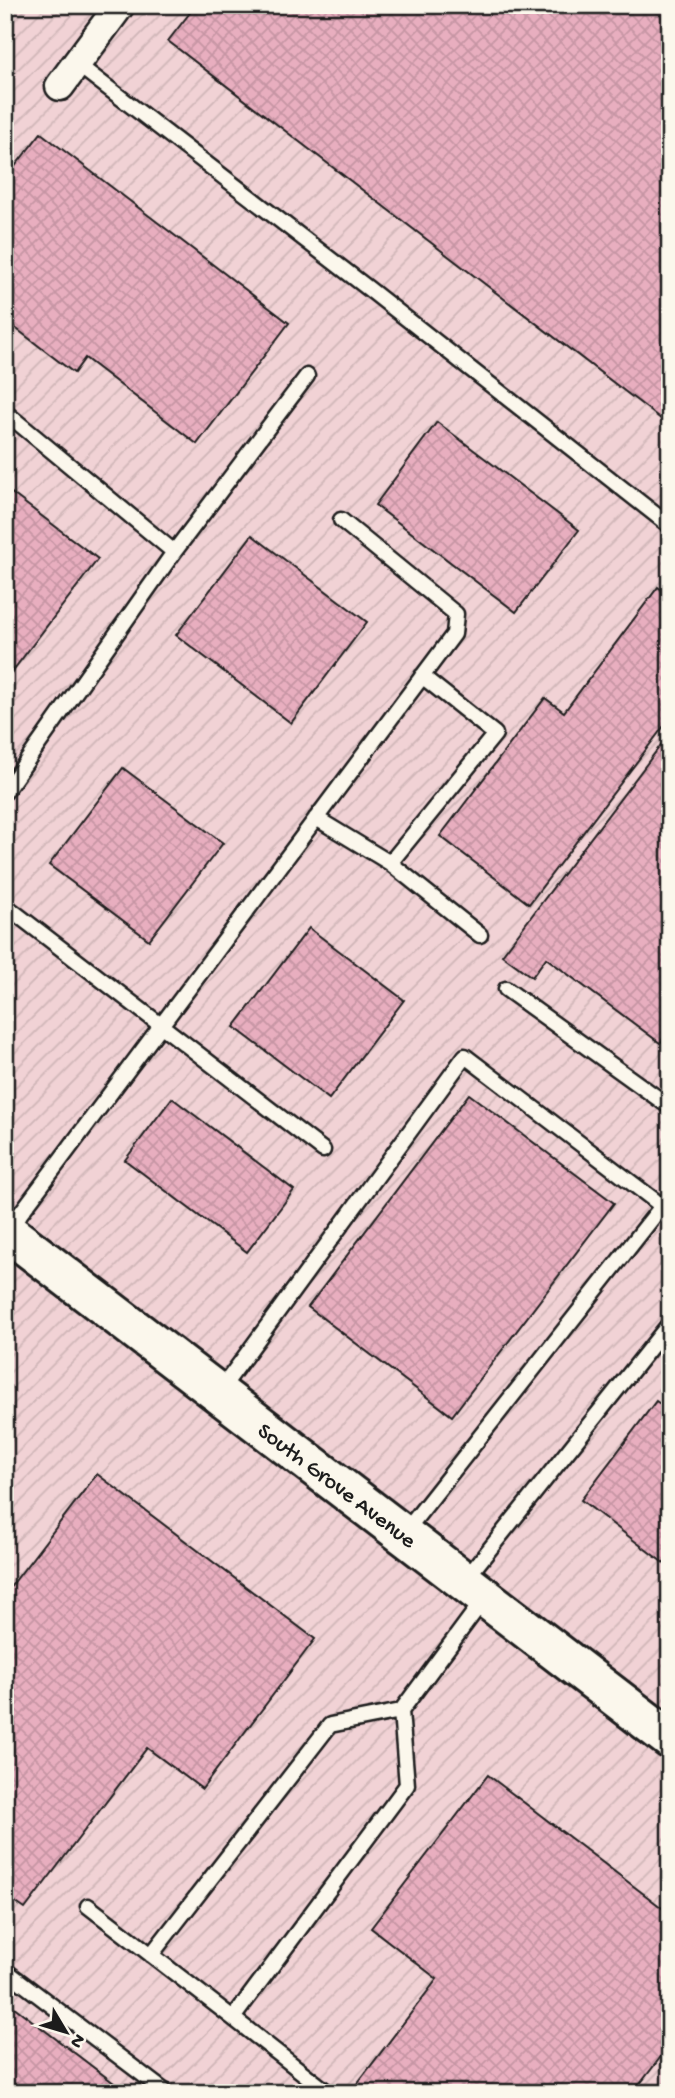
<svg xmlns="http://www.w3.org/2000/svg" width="675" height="2098" font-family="'Gochi Hand',sans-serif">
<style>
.industrial{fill:url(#industrial-furrows)}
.building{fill:url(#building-cross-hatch);stroke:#1c1c1c;stroke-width:2}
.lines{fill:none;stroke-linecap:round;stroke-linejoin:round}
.service-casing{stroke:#1c1c1c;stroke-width:19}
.minor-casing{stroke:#1c1c1c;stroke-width:33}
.secondary-casing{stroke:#1c1c1c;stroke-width:44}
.service{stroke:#fbf7ec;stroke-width:14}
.minor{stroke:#fbf7ec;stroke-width:28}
.secondary{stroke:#fbf7ec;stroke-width:38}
.labels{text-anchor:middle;stroke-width:5;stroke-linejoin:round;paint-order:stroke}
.street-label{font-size:23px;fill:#1c1c1c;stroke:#fbf7ec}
</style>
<defs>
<pattern id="industrial-furrows" width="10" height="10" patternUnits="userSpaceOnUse" patternTransform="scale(1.75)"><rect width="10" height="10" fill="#f1d2d5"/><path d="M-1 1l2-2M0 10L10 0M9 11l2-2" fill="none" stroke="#ceb4b6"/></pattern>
<pattern id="building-cross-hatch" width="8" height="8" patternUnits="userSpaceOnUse" patternTransform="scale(1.75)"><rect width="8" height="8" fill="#e8aebf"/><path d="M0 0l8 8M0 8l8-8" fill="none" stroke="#c695a4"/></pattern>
</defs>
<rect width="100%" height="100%" fill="#f5e1de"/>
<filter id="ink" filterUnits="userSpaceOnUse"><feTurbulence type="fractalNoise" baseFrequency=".0143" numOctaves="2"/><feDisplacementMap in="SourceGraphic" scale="14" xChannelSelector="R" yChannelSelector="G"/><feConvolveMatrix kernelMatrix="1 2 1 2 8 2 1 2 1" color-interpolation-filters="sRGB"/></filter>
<g filter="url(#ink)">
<path class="industrial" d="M 5,5 L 670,5 L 670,2093 L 5,2093 Z"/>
<path class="building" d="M 196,5 L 670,5 L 670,426 L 168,41 Z
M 41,133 L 289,323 L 197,444 L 85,358 L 74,373 L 5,320 L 5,179 Z
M 437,422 L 579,530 L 516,612 L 375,505 Z
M 5,488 L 98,559 L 5,681 Z
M 252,535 L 367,622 L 291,723 L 176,635 Z
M 658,587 L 670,596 L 670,718 L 529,904 L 440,836 L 545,698 L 564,712 Z
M 670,733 L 670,1030 L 660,1043 L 546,958 L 532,977 L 502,955 Z
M 123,768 L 223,843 L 149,940 L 49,865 Z
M 309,928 L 404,1000 L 329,1099 L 234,1027 Z
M 469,1094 L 614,1203 L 452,1416 L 308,1307 Z
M 172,1098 L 294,1190 L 247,1252 L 125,1160 Z
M 656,1401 L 670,1411 L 670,1568 L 581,1500 Z
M 97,1474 L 315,1639 L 202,1789 L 147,1748 L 25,1909 L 5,1895 L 5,1594 Z
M 488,1775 L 670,1914 L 670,2045 L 633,2093 L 350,2093 L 437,1979 L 371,1928 Z
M 5,2000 L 127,2093 L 5,2093 Z"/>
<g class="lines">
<g class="service-casing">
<path id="service" d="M 77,64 L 369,289 L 670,526
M 5,412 L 174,552 L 5,792
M 174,552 L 307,376
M 422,676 L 495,734 L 390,863 L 480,935
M 316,818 L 390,863
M 6,906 L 323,1150
M 506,989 L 670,1107
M 8,1230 L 454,634 L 456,614 L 341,520
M 219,1392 L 465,1056 L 662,1206 L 405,1532
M 465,1580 L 670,1323
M 88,1906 L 233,2018 L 407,1785 L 401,1711 L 484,1599
M 151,1955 L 330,1725 L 401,1711
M 5,1970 L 167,2093
M 233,2018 L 326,2091"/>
</g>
<g class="minor-casing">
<path id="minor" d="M 60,86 L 120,5"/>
</g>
<g class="secondary-casing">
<path id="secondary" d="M 5,1230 L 670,1739"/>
</g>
<use href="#service" class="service"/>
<use href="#minor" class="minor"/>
<use href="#secondary" class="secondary"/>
</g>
</g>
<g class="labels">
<g class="street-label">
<text transform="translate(338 1484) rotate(37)" y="8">South Grove Avenue</text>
</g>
</g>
<rect width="675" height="2098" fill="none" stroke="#fbf7ec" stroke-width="28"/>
<rect x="14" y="14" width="647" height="2070" fill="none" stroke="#1c1c1c" stroke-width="2.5" filter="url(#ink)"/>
<g transform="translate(66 2032) rotate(128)" stroke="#fbf7ec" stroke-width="5" paint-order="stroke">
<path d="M0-5L12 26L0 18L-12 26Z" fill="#1c1c1c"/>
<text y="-10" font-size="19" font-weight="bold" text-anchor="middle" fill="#1c1c1c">N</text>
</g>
</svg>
